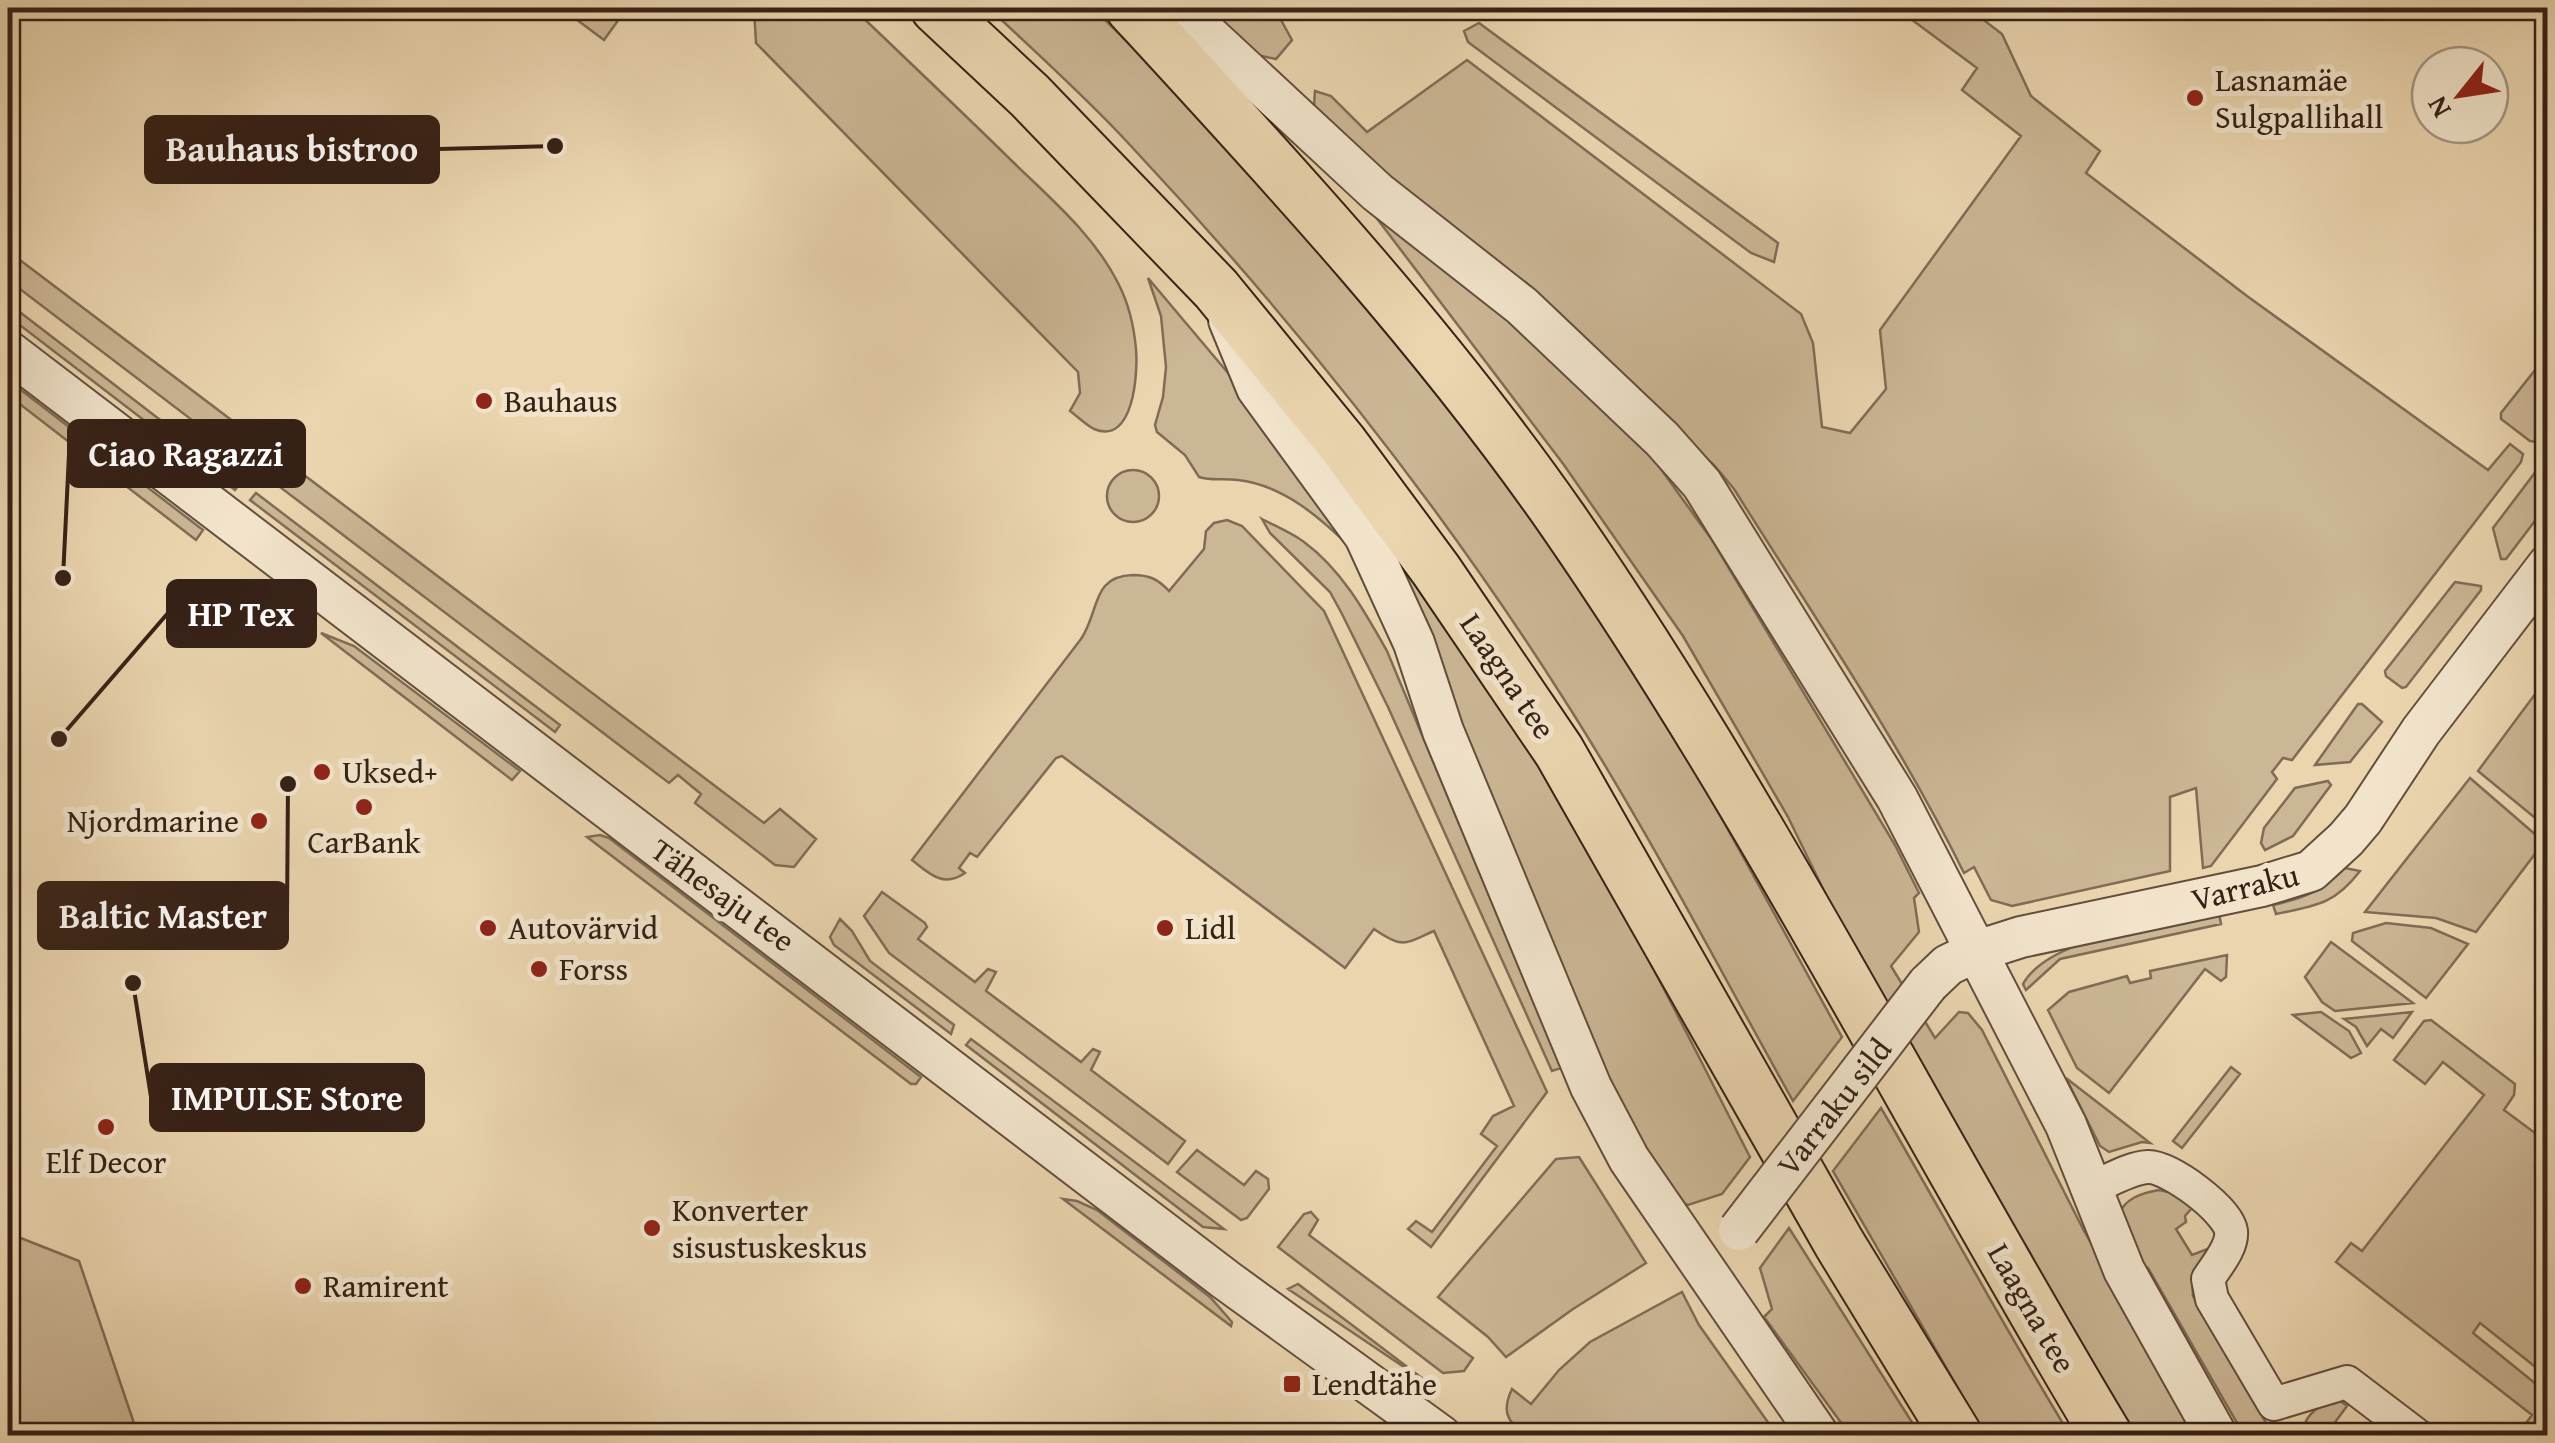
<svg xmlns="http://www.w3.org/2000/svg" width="2555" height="1443" font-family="'Gentium Book Plus',serif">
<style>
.green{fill:#cbb695;stroke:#806c56;stroke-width:2.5}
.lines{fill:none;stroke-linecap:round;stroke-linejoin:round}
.minor-casing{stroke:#634e3d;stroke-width:36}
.tertiary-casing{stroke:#634e3d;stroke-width:44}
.primary-casing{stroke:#362117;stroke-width:54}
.minor{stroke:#f1e4cb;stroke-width:32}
.tertiary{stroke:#f1e4cb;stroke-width:40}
.primary{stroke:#ead5af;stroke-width:50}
.tertiary-bridge-casing{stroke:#634e3d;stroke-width:44;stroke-linecap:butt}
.tertiary-bridge{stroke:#f1e4cb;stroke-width:40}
.poi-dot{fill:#8f2418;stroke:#f1e4cb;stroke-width:4}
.labels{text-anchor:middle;stroke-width:10;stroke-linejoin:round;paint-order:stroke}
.poi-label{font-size:32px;fill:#362117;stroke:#f1e4cb;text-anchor:start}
.street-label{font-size:32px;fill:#362117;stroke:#f1e4cb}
.leader{fill:none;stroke:#362117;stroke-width:4}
.callout-dot{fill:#362117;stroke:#f1e4cb;stroke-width:4}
.callout{fill:#362117;stroke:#362117;stroke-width:4}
.callout-label{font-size:35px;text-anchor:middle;font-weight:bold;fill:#fff}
</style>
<rect width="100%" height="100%" fill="#ead5af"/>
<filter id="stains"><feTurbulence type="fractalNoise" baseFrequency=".002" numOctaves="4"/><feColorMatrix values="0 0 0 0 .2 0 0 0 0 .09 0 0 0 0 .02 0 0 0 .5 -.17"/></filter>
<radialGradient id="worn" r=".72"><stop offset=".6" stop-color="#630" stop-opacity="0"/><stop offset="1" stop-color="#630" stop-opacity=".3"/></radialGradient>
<path class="green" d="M 561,8 L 627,8 L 604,40 Z
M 754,8 L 853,8 C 906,59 960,110 1013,162 C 1050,198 1094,235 1118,283 C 1128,302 1134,327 1136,349 C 1138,372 1134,446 1094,429 C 1086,425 1077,416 1070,411 L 1080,393 L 1078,372 L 756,43 Z
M 989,8 L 1093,8 C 1193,106 1291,210 1380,319 C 1471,430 1554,549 1632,669 C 1709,787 1773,914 1842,1037 L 1793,1101 C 1717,965 1645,825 1560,693 C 1435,497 1289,315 1130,145 C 1086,97 1036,53 989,8 Z
M 1205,8 L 1268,8 L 1281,20 L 1292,40 L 1276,59 L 1257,55 Z
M 1896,8 L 1968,8 L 2002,34 L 2031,96 L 2100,151 L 2086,173 L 2247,296 L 2488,470 L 2510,444 L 2523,454 L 2521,462 L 2292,760 L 2283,758 L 2272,772 L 2277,779 L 2211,866 L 2203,868 L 2196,788 L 2170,797 L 2170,871 L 2012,906 L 1991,900 L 1974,867 L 1964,873 C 1898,739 1813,615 1734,489 L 1714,465 L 1507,277 L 1326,129 L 1314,105 L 1315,91 L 1331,96 L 1367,132 L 1467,60 L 1801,314 L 1813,343 L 1822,427 L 1850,433 L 1886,389 L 1880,330 L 2021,136 L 1962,90 L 1977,68 Z
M 1479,23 L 1778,243 L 1774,262 L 1751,253 L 1468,42 L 1464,31 Z
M 1366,204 L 1491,299 L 1640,440 L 1712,540 L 1895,845 L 1919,893 L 1914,898 L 1919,932 L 1891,966 L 1935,1038 L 1959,1012 L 1968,1013 L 1982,1030 L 2083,1229 L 2201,1435 L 2135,1435 L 1872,989 L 1788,817 L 1683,636 L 1564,465 Z
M 8,251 L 764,823 L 780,809 L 816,839 L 794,867 L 775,865 L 695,803 L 701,794 L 678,775 L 669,783 L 8,280 Z
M 1148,278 L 1244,392 L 1352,549 C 1321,518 1283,485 1238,480 C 1224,478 1211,481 1199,477 L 1185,455 L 1157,432 L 1155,425 L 1163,397 L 1166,367 L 1161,316 Z
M 8,303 L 241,482 L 235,490 L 8,316 Z
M 2547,355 L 2547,428 L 2536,442 L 2530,441 L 2501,419 L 2501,413 Z
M 8,380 L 203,530 L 196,540 L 8,395 Z
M 2542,469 L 2547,474 L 2547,505 L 2506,559 L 2501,559 L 2493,528 L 2537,470 Z
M1107 496a26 26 0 1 1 52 0a26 26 0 1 1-52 0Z
M 256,493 L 560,725 L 555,732 L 250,500 Z
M 1262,519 C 1275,526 1292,533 1304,542 C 1342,570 1365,612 1387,651 L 1561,1068 L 1552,1071 L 1388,707 L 1342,614 L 1330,592 L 1270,533 Z
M 1227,520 L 1242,526 L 1324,611 L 1547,1092 L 1431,1247 L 1408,1229 L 1416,1221 L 1432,1232 L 1497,1146 L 1481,1134 L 1493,1116 L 1514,1106 L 1434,931 C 1404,944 1403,949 1374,929 L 1345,968 L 1062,756 L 1056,758 L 977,857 L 970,853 L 959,868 L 965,873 C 943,888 930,874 912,860 L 1081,639 C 1100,611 1091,576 1133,575 C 1149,575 1158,579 1169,591 L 1204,549 L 1206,531 L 1214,523 Z
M 1390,548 C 1465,653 1540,759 1602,873 C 1654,966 1701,1062 1750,1157 L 1722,1194 L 1688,1205 L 1678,1200 L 1639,1147 L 1582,1022 Z
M 2455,582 L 2481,586 L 2481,590 L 2406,687 L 2402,688 L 2386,676 L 2385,671 Z
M 321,633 L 354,646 L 520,771 L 512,780 Z
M 2547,678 L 2547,812 L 2540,822 L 2478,771 Z
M 2358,704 L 2362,704 L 2382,722 L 2350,762 L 2315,765 Z
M 2470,778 L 2544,842 L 2476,932 L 2436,918 L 2365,912 Z
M 2328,781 L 2331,785 L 2293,836 L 2265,850 L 2261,843 L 2264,828 L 2295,788 Z
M 600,835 L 609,838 L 921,1077 L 916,1084 L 911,1084 L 587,837 Z
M 2345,868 L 2360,871 C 2334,905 2315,906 2276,914 L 2273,905 C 2303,898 2323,891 2345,868 Z
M 882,892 L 925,923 L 927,927 L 918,939 L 975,982 L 988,969 L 996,972 L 986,991 L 1081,1062 L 1093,1049 L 1100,1052 L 1091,1070 L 1185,1141 L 1168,1164 L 889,953 L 864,916 Z
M 2219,913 L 2221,924 L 2060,959 L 2026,990 L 2023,984 C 2050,935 2166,925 2219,913 Z
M 840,919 L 852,931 L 870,961 L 954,1025 L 951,1034 L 834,945 L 830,937 Z
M 2386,923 L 2431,928 L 2468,944 L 2426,998 L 2352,941 L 2353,933 Z
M 2331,942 L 2413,1003 L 2335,1011 L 2322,1002 L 2305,977 Z
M 2227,955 L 2226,977 L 2221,981 L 2205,969 L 2109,1093 L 2077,1068 L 2048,1010 L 2069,992 L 2127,976 L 2130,983 L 2151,978 L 2150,971 Z
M 2321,1012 L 2349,1031 L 2361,1053 L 2351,1058 L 2293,1015 Z
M 2412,1012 L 2393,1038 L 2381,1029 L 2367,1046 L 2356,1027 L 2344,1019 Z
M 2431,1020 L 2515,1084 L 2514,1095 L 2504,1110 L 2547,1142 L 2547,1150 L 2535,1167 L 2547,1177 L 2548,1326 L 2544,1331 L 2547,1334 L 2547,1376 L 2480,1323 L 2473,1333 L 2547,1393 L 2547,1435 L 2517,1435 L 2532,1415 L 2336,1262 L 2351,1243 L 2362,1251 L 2484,1095 L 2443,1062 L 2425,1084 L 2394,1060 L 2424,1021 Z
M 971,1039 L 1224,1229 L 1203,1227 L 966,1045 Z
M 2231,1067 L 2240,1074 L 2182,1148 L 2173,1141 Z
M 2066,1078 L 2150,1143 L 2142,1142 L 2109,1152 L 2100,1146 Z
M 1881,1108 C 1945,1217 2004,1328 2070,1435 L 1985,1435 L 1833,1171 Z
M 1197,1150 L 1244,1185 L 1256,1171 L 1268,1179 L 1269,1189 L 1247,1218 L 1241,1220 L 1177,1172 Z
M 1579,1157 L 1646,1263 L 1573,1309 L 1506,1357 L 1488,1337 L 1438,1297 L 1556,1159 Z
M 2159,1190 L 2173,1193 L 2192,1208 L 2185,1216 L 2186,1222 L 2176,1229 L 2192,1255 L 2210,1248 L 2192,1276 L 2193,1296 L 2273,1435 L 2244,1435 L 2148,1268 L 2136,1262 L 2118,1215 C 2126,1198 2141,1193 2159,1190 Z
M 1063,1199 L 1077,1201 L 1097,1210 L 1210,1297 L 1232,1322 L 1231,1326 Z
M 1311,1212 L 1318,1220 L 1309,1235 L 1473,1358 L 1464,1371 L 1443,1373 L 1278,1247 L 1304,1214 Z
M 1789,1228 L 1920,1435 L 1850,1435 L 1764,1317 L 1772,1309 L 1760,1268 Z
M 8,1233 L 79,1261 L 138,1435 L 8,1435 Z
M 1298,1284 L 1435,1388 L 1288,1289 Z
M 1682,1292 L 1699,1325 L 1777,1435 L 1525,1435 C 1506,1421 1502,1410 1512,1389 L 1531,1404 L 1559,1370 L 1590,1342 Z
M 2335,1397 L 2347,1406 L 2333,1425 L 2346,1435 L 2303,1435 C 2302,1415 2319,1407 2335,1397 Z"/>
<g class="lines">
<g class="minor-casing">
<path id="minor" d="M 2090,1189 C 2107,1182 2129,1168 2148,1167 C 2169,1166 2228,1210 2231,1231 C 2233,1247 2216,1266 2208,1279 L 2212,1299 L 2274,1404 L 2347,1382 L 2418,1436"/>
</g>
<g class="tertiary-casing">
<path id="tertiary" d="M 1179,8 L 1377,192 L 1522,306 L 1662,439 L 1702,484 L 1897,798 L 2066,1125 L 2124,1270 L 2217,1436
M 1229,320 L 1257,388 L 1365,536 L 1414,643 L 1443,731 L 1591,1087 L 1629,1159 L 1819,1436
M 8,351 L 1226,1280 L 1441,1436
M 1928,984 L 1948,965 L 1977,951 L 2021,937 L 2262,886 L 2311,871 L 2346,839 L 2363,819 L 2421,731 L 2548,565"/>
</g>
<g class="primary-casing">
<path id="primary" d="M 936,8 L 1030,96 L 1216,289 L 1342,443 L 1436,570 L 1559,751 L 1839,1243 L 1957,1436
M 1131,8 C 1282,172 1435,337 1563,521 C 1765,813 1924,1132 2107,1436"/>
</g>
<use href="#minor" class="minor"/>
<use href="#tertiary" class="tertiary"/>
<use href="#primary" class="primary"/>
<g class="tertiary-bridge-casing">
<path id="tertiary-bridge" d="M 1739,1230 L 1928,984"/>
</g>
<use href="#tertiary-bridge" class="tertiary-bridge"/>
</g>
<g class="poi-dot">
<circle cx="2195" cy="98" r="10"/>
<circle cx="484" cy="401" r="10"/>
<circle cx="322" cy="772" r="10"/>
<circle cx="364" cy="807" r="10"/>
<circle cx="259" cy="821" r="10"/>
<circle cx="488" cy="928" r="10"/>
<circle cx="1165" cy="928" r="10"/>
<circle cx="539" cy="969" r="10"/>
<circle cx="106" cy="1127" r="10"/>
<circle cx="652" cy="1228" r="10"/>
<circle cx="303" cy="1286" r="10"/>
<rect x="1282" y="1374" width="20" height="20" rx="5"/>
</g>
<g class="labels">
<g class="poi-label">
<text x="2215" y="91">Lasnamäe<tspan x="2215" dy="37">Sulgpallihall</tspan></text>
<text x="504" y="412">Bauhaus</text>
<text x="342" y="783">Uksed+</text>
<text x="239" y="832" text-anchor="end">Njordmarine</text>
<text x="364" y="853" text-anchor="middle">CarBank</text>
<text x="508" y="939">Autovärvid</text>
<text x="1185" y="939">Lidl</text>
<text x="559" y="980">Forss</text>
<text x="106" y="1173" text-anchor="middle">Elf Decor</text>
<text x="672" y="1221">Konverter<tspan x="672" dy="37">sisustuskeskus</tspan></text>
<text x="323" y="1297">Ramirent</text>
<text x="1312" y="1395">Lendtähe</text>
</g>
<g class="street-label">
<text transform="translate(1508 676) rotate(56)" y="11">Laagna tee</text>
<text transform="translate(2245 887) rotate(-14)" y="11">Varraku</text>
<text transform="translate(723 895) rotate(36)" y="11">Tähesaju tee</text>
<text transform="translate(1834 1107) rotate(-52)" y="11">Varraku sild</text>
<text transform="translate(2032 1308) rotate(60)" y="11">Laagna tee</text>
</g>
</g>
<path class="leader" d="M555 146L438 149M63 578L69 454M59 739L168 613M288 784L287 916M133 983L151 1097"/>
<g class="callout-dot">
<circle cx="555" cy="146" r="10"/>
<circle cx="63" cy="578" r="10"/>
<circle cx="59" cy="739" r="10"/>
<circle cx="288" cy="784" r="10"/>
<circle cx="133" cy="983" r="10"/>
</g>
<g class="callout">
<rect x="146" y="117" width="292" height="65" rx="10"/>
<rect x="69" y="421" width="235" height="65" rx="10"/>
<rect x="168" y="581" width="147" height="65" rx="10"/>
<rect x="39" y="883" width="248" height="65" rx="10"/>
<rect x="151" y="1065" width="272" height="65" rx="10"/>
</g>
<g class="callout-label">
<text x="292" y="161">Bauhaus bistroo</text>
<text x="186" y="466">Ciao Ragazzi</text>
<text x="241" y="626">HP Tex</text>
<text x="163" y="928">Baltic Master</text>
<text x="287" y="1110">IMPULSE Store</text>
</g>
<rect width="2555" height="1443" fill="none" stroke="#ead5af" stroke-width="40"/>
<rect x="10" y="10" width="2535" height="1423" fill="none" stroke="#362117" stroke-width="5"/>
<rect x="20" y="20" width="2515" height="1403" fill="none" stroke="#362117" stroke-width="2.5"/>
<g transform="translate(2460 95) rotate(240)"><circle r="48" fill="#f1e4cb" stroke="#a69683" stroke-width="2.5"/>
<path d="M0-8L18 38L0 25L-18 38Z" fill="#8f2418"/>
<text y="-15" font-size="28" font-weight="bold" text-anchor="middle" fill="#362117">N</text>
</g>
<rect width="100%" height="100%" filter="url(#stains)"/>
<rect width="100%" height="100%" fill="url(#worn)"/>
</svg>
